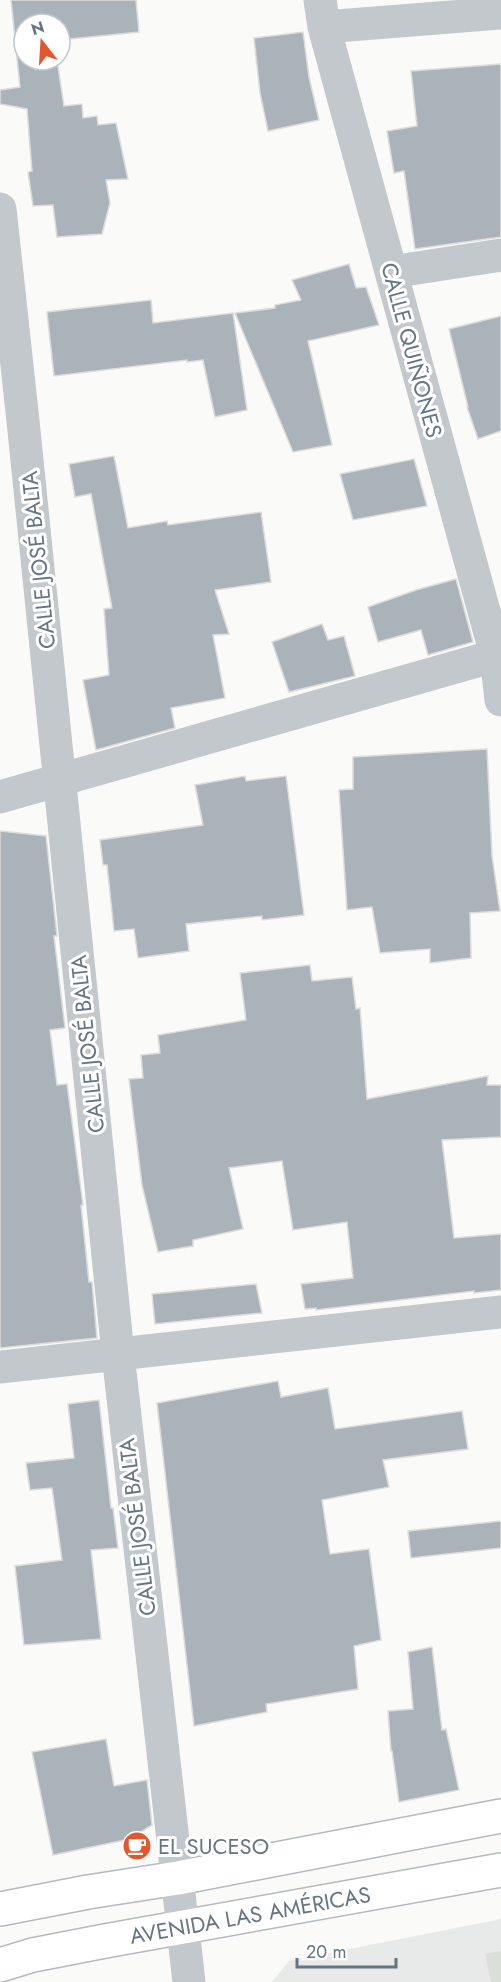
<svg xmlns="http://www.w3.org/2000/svg" width="501" height="1982" font-family="Jost,sans-serif">
<style>
.built{fill:#e8e9e9}
.green{fill:#dadfd7}
.building{fill:#aab3b9;stroke:#dcdcda;stroke-width:1.5}
.lines{fill:none;stroke-linecap:round;stroke-linejoin:round}
.major-casing{stroke:#b5babe;stroke-width:36}
.minor{stroke:#c3c8cc;stroke-width:33}
.major{stroke:#fff;stroke-width:33}
.labels{text-anchor:middle;stroke-width:6;stroke-linejoin:round;paint-order:stroke}
.street-label{font-size:22px;fill:#657683;stroke:#fff}
.poi-label{font-size:22px;fill:#657683;stroke:#fff;text-anchor:start}
</style>
<rect width="100%" height="100%" fill="#fafaf8"/>
<path class="built" d="M 501,1919 L 501,1982 L 272,1982 L 289,1961 Z"/>
<path class="green" d="M 501,1951 L 501,1982 L 491,1982 L 485,1954 Z"/>
<path class="building" d="M 11,0 L 136,0 L 139,32 L 60,40 L 60,24 L 24,24 L 24,60 L 57,60 L 64,106 L 82,104 L 83,118 L 97,116 L 98,125 L 116,123 L 128,179 L 106,180 L 110,203 L 102,234 L 57,237 L 53,205 L 33,206 L 28,172 L 32,171 L 27,109 L 0,104 L 0,90 L 20,87 Z
M 303,32 L 309,77 L 319,120 L 268,131 L 260,93 L 254,38 Z
M 501,64 L 501,237 L 415,249 L 404,171 L 394,173 L 387,131 L 417,126 L 411,71 Z
M 349,264 L 356,288 L 366,287 L 379,325 L 308,341 L 332,445 L 293,452 L 235,313 L 275,308 L 275,305 L 301,300 L 292,280 Z
M 151,300 L 153,323 L 233,313 L 247,410 L 215,417 L 203,360 L 187,362 L 187,360 L 54,376 L 47,312 Z
M 501,316 L 501,431 L 478,439 L 467,407 L 468,407 L 449,329 Z
M 114,456 L 128,528 L 167,521 L 168,525 L 261,512 L 271,582 L 215,590 L 229,634 L 213,635 L 225,698 L 171,708 L 175,728 L 96,750 L 83,680 L 109,675 L 104,609 L 112,608 L 91,494 L 75,497 L 69,464 Z
M 414,459 L 427,506 L 353,520 L 340,474 Z
M 456,579 L 473,642 L 428,655 L 421,630 L 378,642 L 368,607 L 416,590 Z
M 322,624 L 328,640 L 344,636 L 355,676 L 289,692 L 272,642 Z
M 487,749 L 492,856 L 500,911 L 470,913 L 471,958 L 430,963 L 430,949 L 380,953 L 372,907 L 347,910 L 339,790 L 353,789 L 353,757 Z
M 245,776 L 246,781 L 286,776 L 304,915 L 262,920 L 262,916 L 186,924 L 189,951 L 138,958 L 134,929 L 114,931 L 107,865 L 103,865 L 100,840 L 203,825 L 195,785 Z
M 0,831 L 46,836 L 57,936 L 54,936 L 65,1028 L 50,1030 L 57,1085 L 67,1084 L 83,1205 L 81,1205 L 89,1282 L 92,1282 L 97,1338 L 0,1348 Z
M 310,965 L 312,981 L 352,977 L 356,1009 L 360,1008 L 367,1099 L 488,1076 L 487,1085 L 501,1085 L 501,1137 L 442,1140 L 454,1238 L 501,1234 L 501,1290 L 474,1293 L 474,1291 L 316,1310 L 316,1308 L 305,1309 L 301,1284 L 353,1278 L 347,1222 L 293,1230 L 282,1161 L 229,1168 L 243,1229 L 193,1240 L 193,1246 L 158,1252 L 142,1185 L 129,1079 L 143,1078 L 141,1055 L 160,1053 L 158,1035 L 246,1020 L 240,973 Z
M 256,1284 L 262,1313 L 155,1324 L 152,1294 Z
M 278,1381 L 281,1397 L 328,1388 L 335,1429 L 462,1411 L 468,1449 L 383,1460 L 389,1487 L 322,1500 L 330,1554 L 369,1549 L 381,1640 L 354,1646 L 358,1689 L 266,1704 L 267,1712 L 194,1726 L 157,1403 Z
M 99,1400 L 111,1508 L 113,1508 L 118,1548 L 91,1550 L 101,1639 L 24,1645 L 15,1566 L 62,1560 L 52,1488 L 30,1490 L 26,1463 L 74,1458 L 68,1404 Z
M 501,1521 L 501,1548 L 411,1558 L 408,1531 Z
M 432,1647 L 442,1730 L 446,1729 L 459,1790 L 399,1802 L 392,1751 L 391,1751 L 388,1711 L 413,1709 L 408,1652 Z
M 106,1739 L 114,1786 L 147,1780 L 152,1825 L 130,1839 L 53,1855 L 32,1752 Z"/>
<g class="lines">
<g class="major-casing">
<path id="major" d="M 0,1909 L 88,1892 L 178,1878 L 501,1816
M 0,1965 L 33,1955 L 105,1941 L 501,1870"/>
</g>
<path class="minor" d="M 320,0 L 324,27 L 496,655 L 501,700
M 324,27 L 501,13
M 0,209 L 23,421 L 118,1354 L 189,1982
M 391,272 L 501,255
M 0,797 L 501,654
M 0,1367 L 501,1312"/>
<use href="#major" class="major"/>
</g>
<defs>
<g id="cafe-disc" transform="scale(1.5)"><circle r="9.5" fill="#e4572e" stroke="#fff"/><path d="M-5.5-4.5H6V0H3Q3 3.5 0 3.5H-2.5Q-5.5 3.5-5.5 0ZM3-3.2v2h1.7v-2ZM-6 4.5H4V6H-6Z" fill="#fff"/></g>
</defs>
<g fill-rule="evenodd">
<use href="#cafe-disc" x="137" y="1846"/>
</g>
<g class="labels">
<g class="street-label">
<text transform="translate(412 350) rotate(75)" y="8">CALLE QUIÑONES</text>
<text transform="translate(38 560) rotate(-96)" y="8">CALLE JOSÉ BALTA</text>
<text transform="translate(87 1044) rotate(-96)" y="8">CALLE JOSÉ BALTA</text>
<text transform="translate(137 1527) rotate(-97)" y="8">CALLE JOSÉ BALTA</text>
<text transform="translate(250 1915) rotate(-10)" y="8">AVENIDA LAS AMÉRICAS</text>
</g>
<g class="poi-label">
<text x="158" y="1854">EL SUCESO</text>
</g>
</g>
<g transform="translate(42 42) rotate(343)"><circle r="28" fill="#ffffff" stroke="#c1c8cd" stroke-width="1.5"/>
<path d="M0-4.5L10 22L0 15L-10 22Z" fill="#e4572e"/>
<text y="-9" font-size="16" font-weight="bold" text-anchor="middle" fill="#657683">N</text>
</g>
<path d="M297 1958v9h99v-9" fill="none" stroke="#657683" stroke-width="3"/>
<text x="306" y="1958" font-size="18" fill="#657683" stroke="#ffffff" stroke-width="4.5" paint-order="stroke">20 m</text>
</svg>
